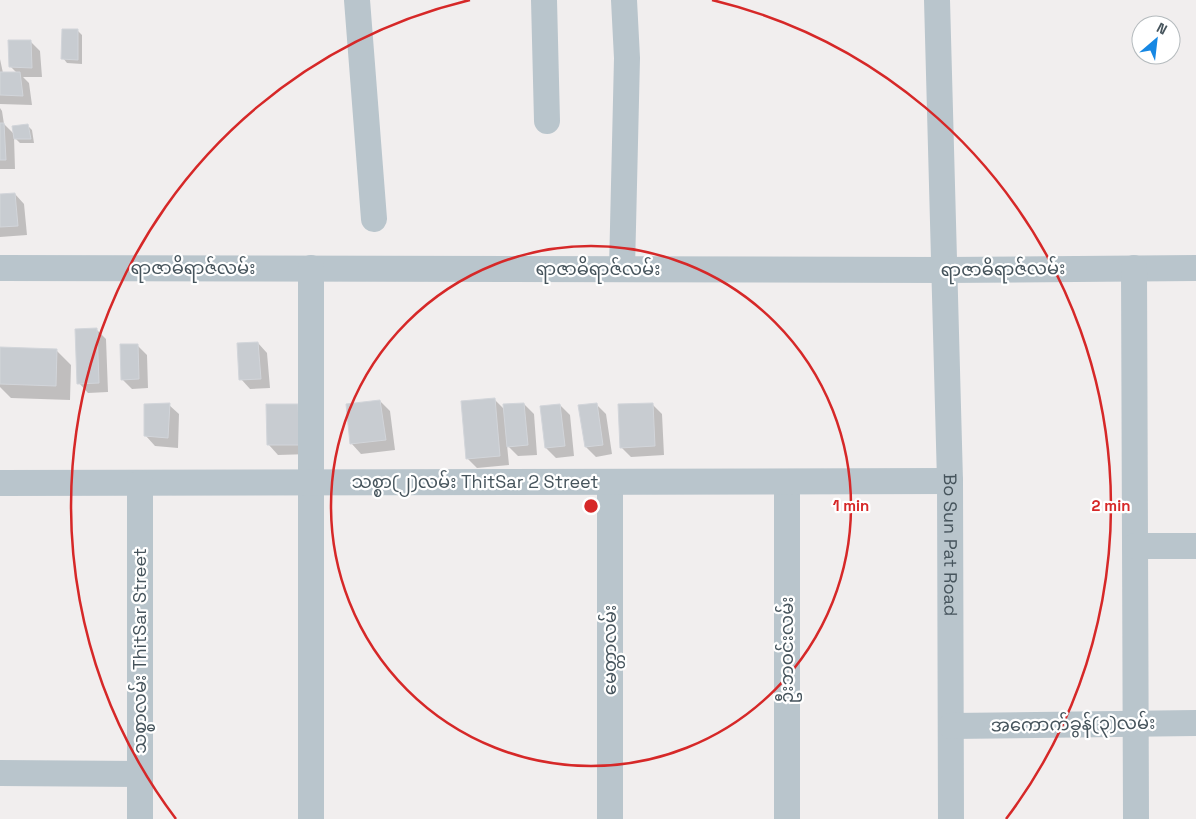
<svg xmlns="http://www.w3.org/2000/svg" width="1196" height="819" font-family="'Space Grotesk','Noto Sans Myanmar',sans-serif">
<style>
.shadow{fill:#0003}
.building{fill:#c8ccd1;stroke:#d2d5da}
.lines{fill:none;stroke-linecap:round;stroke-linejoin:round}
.minor{stroke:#b9c5cc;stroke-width:26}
.ring{fill:none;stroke:#d62828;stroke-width:2.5}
.labels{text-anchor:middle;stroke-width:4.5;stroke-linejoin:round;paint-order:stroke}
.street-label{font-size:18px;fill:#46545c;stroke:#fff}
.centre{fill:#d62828;stroke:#fff;stroke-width:2.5}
.ring-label{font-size:15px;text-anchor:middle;font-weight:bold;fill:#d62828;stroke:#fff;stroke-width:4.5;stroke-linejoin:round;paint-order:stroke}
</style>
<rect width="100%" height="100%" fill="#f1eeee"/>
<path class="shadow" d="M 77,30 L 82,35 L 82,64 L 67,63 L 63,58 Z
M 30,41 L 40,51 L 42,77 L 23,77 L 29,83 L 32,105 L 0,104 L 0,59 L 3,73 L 17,73 L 11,67 Z
M 0,108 L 2,111 L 4,124 L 15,135 L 27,125 L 32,130 L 34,143 L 20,143 L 14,137 L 15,169 L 0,169 Z
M 15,194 L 24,204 L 27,235 L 0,237 L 0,195 Z
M 96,329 L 106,339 L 108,392 L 88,393 L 79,383 Z
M 258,343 L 267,353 L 270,388 L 250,389 L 241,379 Z
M 137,345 L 147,355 L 148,388 L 132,389 L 122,379 Z
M 0,348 L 56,350 L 71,365 L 70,400 L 11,398 L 0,387 Z
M 494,399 L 505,410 L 524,404 L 534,414 L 537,455 L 518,456 L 507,445 L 509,465 L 477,468 L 467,458 Z
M 380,401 L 390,411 L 395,450 L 361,454 L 352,444 Z
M 596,404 L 606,414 L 612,454 L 596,457 L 586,447 Z
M 652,404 L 662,414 L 664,455 L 631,457 L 621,447 Z
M 169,405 L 179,414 L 178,448 L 155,446 L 146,436 Z
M 267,405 L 310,454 L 278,455 L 269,445 Z
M 560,405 L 570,415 L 574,456 L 556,458 L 546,448 L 542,407 Z"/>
<path class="building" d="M 62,29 L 78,29 L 78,60 L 61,59 Z
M 8,40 L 31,40 L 32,68 L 9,67 Z
M 0,72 L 20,72 L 23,96 L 0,95 Z
M 0,123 L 4,123 L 6,160 L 0,160 Z
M 28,124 L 31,139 L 14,139 L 12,126 Z
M 15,193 L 18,226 L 0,227 L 0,194 Z
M 97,328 L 99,383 L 77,384 L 75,329 Z
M 258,342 L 261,379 L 239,380 L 237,343 Z
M 120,344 L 138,344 L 139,379 L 121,380 Z
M 0,347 L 57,349 L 56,386 L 0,384 Z
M 495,398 L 500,456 L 466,459 L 461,401 Z
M 380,400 L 386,440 L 350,444 L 346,404 Z
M 170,403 L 168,438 L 144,436 L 144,404 Z
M 524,403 L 528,445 L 507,447 L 503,404 Z
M 597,403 L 603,445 L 585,447 L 578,405 Z
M 653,403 L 655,446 L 620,448 L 618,404 Z
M 266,404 L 298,404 L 300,445 L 267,445 Z
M 560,404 L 565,446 L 545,448 L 540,406 Z"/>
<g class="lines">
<g class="minor">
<path d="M 357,0 L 374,219"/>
<path d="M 544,0 L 547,121"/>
<path id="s1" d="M 937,0 L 950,481 L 951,819"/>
<path d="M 0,268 L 944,270 L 1196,268"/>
<path d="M 311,268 L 311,819"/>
<path d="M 1134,268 L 1136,819"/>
<path d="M 622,269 L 627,58 L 624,0"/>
<path d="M 610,482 L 610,819"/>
<path d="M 787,482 L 787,819"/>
<path d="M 0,483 L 950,481"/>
<path d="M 1135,546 L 1196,546"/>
<path d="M 951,726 L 1196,723"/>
<path d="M 0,773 L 140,774"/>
<path d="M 140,819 L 140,483"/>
</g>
</g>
<g class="ring">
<circle cx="591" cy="506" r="260"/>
<path d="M176 819A520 520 0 0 1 470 0M712 0A520 520 0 0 1 1006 819"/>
</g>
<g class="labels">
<g class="street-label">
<text x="193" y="274">ရာဇာဓိရာဇ်လမ်း</text>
<text x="598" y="275">ရာဇာဓိရာဇ်လမ်း</text>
<text transform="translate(1003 269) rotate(-1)" y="6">ရာဇာဓိရာဇ်လမ်း</text>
<text x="475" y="488">သစ္စာ(၂)လမ်း ThitSar 2 Street</text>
<text dy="6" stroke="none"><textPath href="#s1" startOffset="545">Bo Sun Pat Road</textPath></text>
<text transform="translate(610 650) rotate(-90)" y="6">မေတ္တာလမ်း</text>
<text transform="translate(787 650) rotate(-90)" y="6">ဦးဘဝင်းလမ်း</text>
<text transform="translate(140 651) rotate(-90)" y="6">သစ္စာလမ်း ThitSar Street</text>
<text transform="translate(1073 724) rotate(-1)" y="6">အကောက်ခွန်(၃)လမ်း</text>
</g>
</g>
<circle cx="591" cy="506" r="8" class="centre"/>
<g class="ring-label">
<text x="851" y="511">1 min</text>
<text x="1111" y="511">2 min</text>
</g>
<g transform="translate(1156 40) rotate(28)"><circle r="24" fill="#ffffff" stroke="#b5bbbe"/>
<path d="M0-4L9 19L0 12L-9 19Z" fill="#1687e3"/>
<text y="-8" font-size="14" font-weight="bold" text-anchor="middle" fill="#46545c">N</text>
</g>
</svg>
